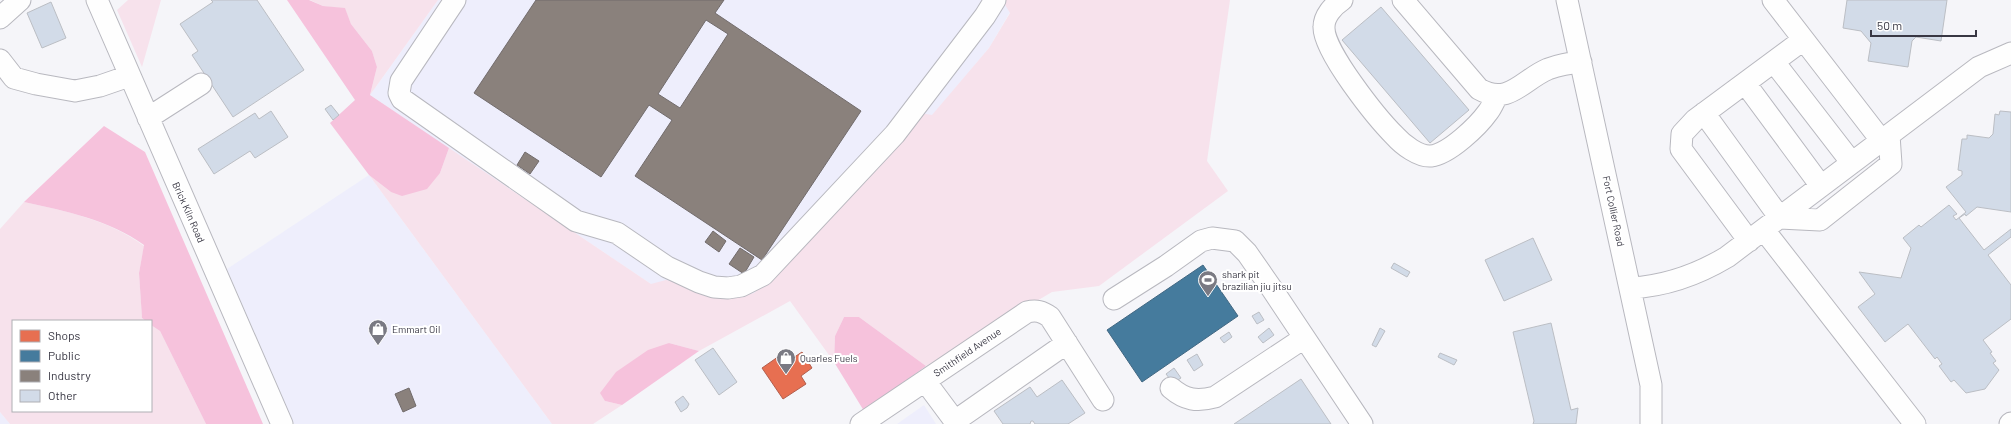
<svg xmlns="http://www.w3.org/2000/svg" width="2011" height="424" font-family="Barlow,sans-serif">
<style>
.built{fill:#eeeefc}
.green{fill:#f7e2ec}
.forest{fill:#f6c2dc}
.shops{fill:#e76f51;stroke:#b25e4d}
.public{fill:#457b9d;stroke:#416782}
.industry{fill:#8a817c;stroke:#716b6b;fill-rule:evenodd}
.building{fill:#d2dbe8;stroke:#bbbec4}
.lines{fill:none;stroke-linecap:round;stroke-linejoin:round}
.minor-casing{stroke:#b8b8bf;stroke-width:23}
.minor{stroke:#fefefe;stroke-width:21}
.labels{text-anchor:middle;stroke-width:4;stroke-linejoin:round;paint-order:stroke}
.street-label{font-size:10px;fill:#383743;stroke:#fff}
.poi-label{font-size:10px;fill:#383743;stroke:#fff;text-anchor:start}
</style>
<rect width="100%" height="100%" fill="#f5f5f9"/>
<path class="built" d="M 438,0 L 1017,0 L 989,48 L 838,227 L 752,309 L 651,284 L 370,95 Z
M 369,175 L 552,424 L 294,424 L 227,269 Z
M 924,405 L 936,424 L 897,424 Z
M 0,412 L 10,424 L 0,424 Z"/>
<path class="green" d="M 128,0 L 161,0 L 142,67 L 117,10 Z
M 310,0 L 438,0 L 370,95 L 377,67 L 372,51 L 351,24 L 345,9 L 323,6 Z
M 1006,0 L 1230,0 L 1207,161 L 1228,191 L 1099,286 L 1052,292 L 926,366 L 859,317 L 844,317 L 835,336 L 834,362 L 790,301 L 699,351 L 669,343 L 605,401 L 622,405 L 593,424 L 552,424 L 369,175 L 391,192 L 440,173 L 449,148 L 651,284 L 666,280 L 734,298 L 754,293 L 794,255 L 920,113 L 932,115 L 989,48 L 1010,13 L 1004,3 Z
M 24,202 C 66,211 109,220 144,246 L 139,273 L 142,318 L 146,321 L 13,321 L 13,411 L 151,411 L 151,325 L 160,331 L 206,424 L 10,424 L 0,412 L 0,229 Z"/>
<path class="forest" d="M 287,0 L 309,0 L 323,6 L 345,8 L 351,24 L 372,51 L 377,67 L 370,95 L 449,148 L 440,173 L 427,189 L 402,196 L 391,192 L 369,175 L 330,123 L 355,100 Z
M 104,126 L 145,152 L 263,424 L 206,424 L 160,331 L 151,325 L 151,321 L 146,321 L 142,318 L 139,273 L 144,245 C 109,220 66,211 24,202 Z
M 844,317 L 859,317 L 926,366 L 864,411 L 834,362 L 835,336 Z
M 669,343 L 699,351 L 622,405 L 605,401 L 600,393 L 616,372 L 648,350 Z"/>
<path class="shops" d="M 785,352 L 790,360 L 802,352 L 812,368 L 801,376 L 806,384 L 783,399 L 762,368 Z"/>
<path class="public" d="M 1203,265 L 1238,316 L 1142,382 L 1107,330 Z"/>
<path class="industry" d="M 536,0 L 724,0 L 715,13 L 861,111 L 762,260 L 635,176 L 672,120 L 649,105 L 601,177 L 474,93 ZM 706,20 L 728,34 L 680,108 L 658,94 Z
M 525,152 L 539,161 L 530,174 L 517,165 Z
M 713,231 L 726,241 L 719,252 L 705,242 Z
M 740,248 L 754,257 L 744,274 L 729,264 Z
M 409,388 L 416,406 L 403,412 L 395,394 Z"/>
<path class="building" d="M 211,0 L 257,0 L 304,70 L 233,117 L 192,55 L 198,51 L 180,24 L 213,2 Z
M 1847,0 L 1947,0 L 1941,41 L 1916,37 L 1912,41 L 1908,67 L 1868,61 L 1871,43 L 1861,31 L 1843,28 Z
M 51,2 L 66,38 L 42,48 L 27,13 Z
M 1381,7 L 1469,110 L 1430,143 L 1342,40 Z
M 331,105 L 339,115 L 333,120 L 325,109 Z
M 271,111 L 288,137 L 255,158 L 250,151 L 214,174 L 198,149 L 255,113 L 259,119 Z
M 2000,111 L 2011,112 L 2011,212 L 1977,207 L 1966,216 L 1965,214 L 1959,218 L 1984,250 L 2011,229 L 2011,237 L 1988,255 L 2011,285 L 2011,319 L 1983,340 L 1992,352 L 1990,353 L 1996,361 L 1993,363 L 1999,370 L 1985,389 L 1966,393 L 1954,380 L 1951,382 L 1939,366 L 1942,364 L 1937,357 L 1935,359 L 1908,324 L 1885,342 L 1858,307 L 1875,294 L 1859,272 L 1901,278 L 1911,248 L 1903,238 L 1919,225 L 1921,227 L 1949,205 L 1957,214 L 1953,216 L 1956,220 L 1966,212 L 1946,187 L 1962,175 L 1962,171 L 1958,170 L 1962,139 L 1967,139 L 1967,135 L 1989,138 L 1993,134 L 1995,114 L 1999,115 Z
M 1533,238 L 1552,280 L 1504,301 L 1485,260 Z
M 1394,263 L 1410,272 L 1407,277 L 1391,268 Z
M 1259,312 L 1264,320 L 1257,324 L 1252,316 Z
M 1551,323 L 1571,410 L 1578,408 L 1576,424 L 1533,424 L 1534,421 L 1513,332 Z
M 1269,328 L 1274,335 L 1263,343 L 1258,337 Z
M 1380,328 L 1385,331 L 1376,347 L 1372,345 Z
M 1229,332 L 1232,337 L 1224,343 L 1220,338 Z
M 713,348 L 737,382 L 719,395 L 695,360 Z
M 1440,353 L 1457,360 L 1454,365 L 1438,357 Z
M 1197,354 L 1203,365 L 1194,371 L 1187,360 Z
M 1174,368 L 1181,378 L 1173,383 L 1166,374 Z
M 1301,379 L 1331,424 L 1234,424 Z
M 1062,380 L 1085,413 L 1068,424 L 1035,424 L 1033,421 L 1031,421 L 1030,424 L 1003,424 L 994,411 L 1030,387 L 1037,397 Z
M 683,396 L 689,404 L 687,408 L 681,412 L 675,402 Z"/>
<g class="lines">
<g class="minor-casing">
<path id="minor" d="M 97,0 L 282,424
M 455,0 L 401,81 L 399,93 L 402,99 L 576,221 L 617,233 L 667,267 L 699,282 L 714,287 L 728,288 L 741,286 L 763,275 L 895,134 L 985,16 L 995,0
M 1342,0 C 1333,6 1324,16 1324,27 C 1323,51 1377,118 1395,136 C 1403,145 1419,157 1431,156 C 1449,154 1478,126 1488,112 C 1492,107 1494,101 1497,96
M 1403,0 L 1479,89 C 1509,106 1522,80 1548,69 C 1559,65 1569,63 1581,62
M 1567,0 L 1651,385 L 1651,424
M 1773,0 L 1881,140
M 0,18 L 20,0
M 0,60 L 14,78 L 36,84 L 75,91 L 100,86 L 129,76
M 1774,62 L 1852,163
M 1745,83 L 1821,186
M 1704,113 L 1780,218 L 1820,220 L 1891,164 L 1889,135
M 148,118 L 201,84
M 1764,230 L 1915,424
M 1749,241 L 1681,149 L 1682,134 L 1695,120 L 1803,40
M 1631,288 C 1666,286 1697,275 1727,257 L 1979,67 L 2011,53
M 1114,299 L 1166,266 L 1201,241 L 1212,238 L 1235,241 L 1247,253 L 1272,289 L 1362,424
M 925,381 L 957,424
M 1171,388 C 1185,400 1197,402 1215,397 L 1304,338
M 955,421 L 1067,343
M 861,424 L 1027,312 C 1036,310 1042,311 1050,317 L 1103,400
M 2010,424 L 2011,423"/>
</g>
<use href="#minor" class="minor"/>
</g>
<defs>
<g id="stadium-pin" transform="scale(1)"><path d="M0 17L-7.5 6A9.5 9.5 0 1 1 7.5 6Z" fill="#7a7a83" stroke="#fff"/><path d="M0-5a6.5 5 0 1 0 0 10a6.5 5 0 1 0 0-10ZM-3.5-1.8h7v3.6h-7Z" fill="#fff"/></g>
<g id="shop-pin" transform="scale(1)"><path d="M0 17L-7.5 6A9.5 9.5 0 1 1 7.5 6Z" fill="#7a7a83" stroke="#fff"/><path d="M-5-2.5h2.3a2.7 3.5 0 0 1 5.4 0H5L5.5 6h-11ZM-1.5-2.5h3a1.5 2.3 0 0 0-3 0Z" fill="#fff"/></g>
</defs>
<g fill-rule="evenodd">
<use href="#stadium-pin" x="1208" y="280"/>
<use href="#shop-pin" x="378" y="329"/>
<use href="#shop-pin" x="786" y="358"/>
</g>
<g class="labels">
<g class="street-label">
<text transform="translate(1614 211) rotate(78)" y="4">Fort Collier Road</text>
<text transform="translate(189 212) rotate(66)" y="4">Brick Kiln Road</text>
<text transform="translate(967 352) rotate(-34)" y="4">Smithfield Avenue</text>
</g>
<g class="poi-label">
<text x="1222" y="278">shark pit<tspan x="1222" dy="12">brazilian jiu jitsu</tspan></text>
<text x="392" y="333">Emmart Oil</text>
<text x="800" y="362">Quarles Fuels</text>
</g>
</g>
<rect x="12" y="320" width="140" height="92" fill="#ffffff" stroke="#afafb4"/>
<rect x="20" y="330" width="20" height="12" fill="#e76f51" stroke="#afafb4"/>
<text x="48" y="340" font-size="12" fill="#383743">Shops</text>
<rect x="20" y="350" width="20" height="12" fill="#457b9d" stroke="#afafb4"/>
<text x="48" y="360" font-size="12" fill="#383743">Public</text>
<rect x="20" y="370" width="20" height="12" fill="#8a817c" stroke="#afafb4"/>
<text x="48" y="380" font-size="12" fill="#383743">Industry</text>
<rect x="20" y="390" width="20" height="12" fill="#d2dbe8" stroke="#afafb4"/>
<text x="48" y="400" font-size="12" fill="#383743">Other</text>
<path d="M1871 30v6h105v-6" fill="none" stroke="#383743" stroke-width="2"/>
<text x="1877" y="30" font-size="12" fill="#383743" stroke="#ffffff" stroke-width="3" paint-order="stroke">50 m</text>
</svg>
